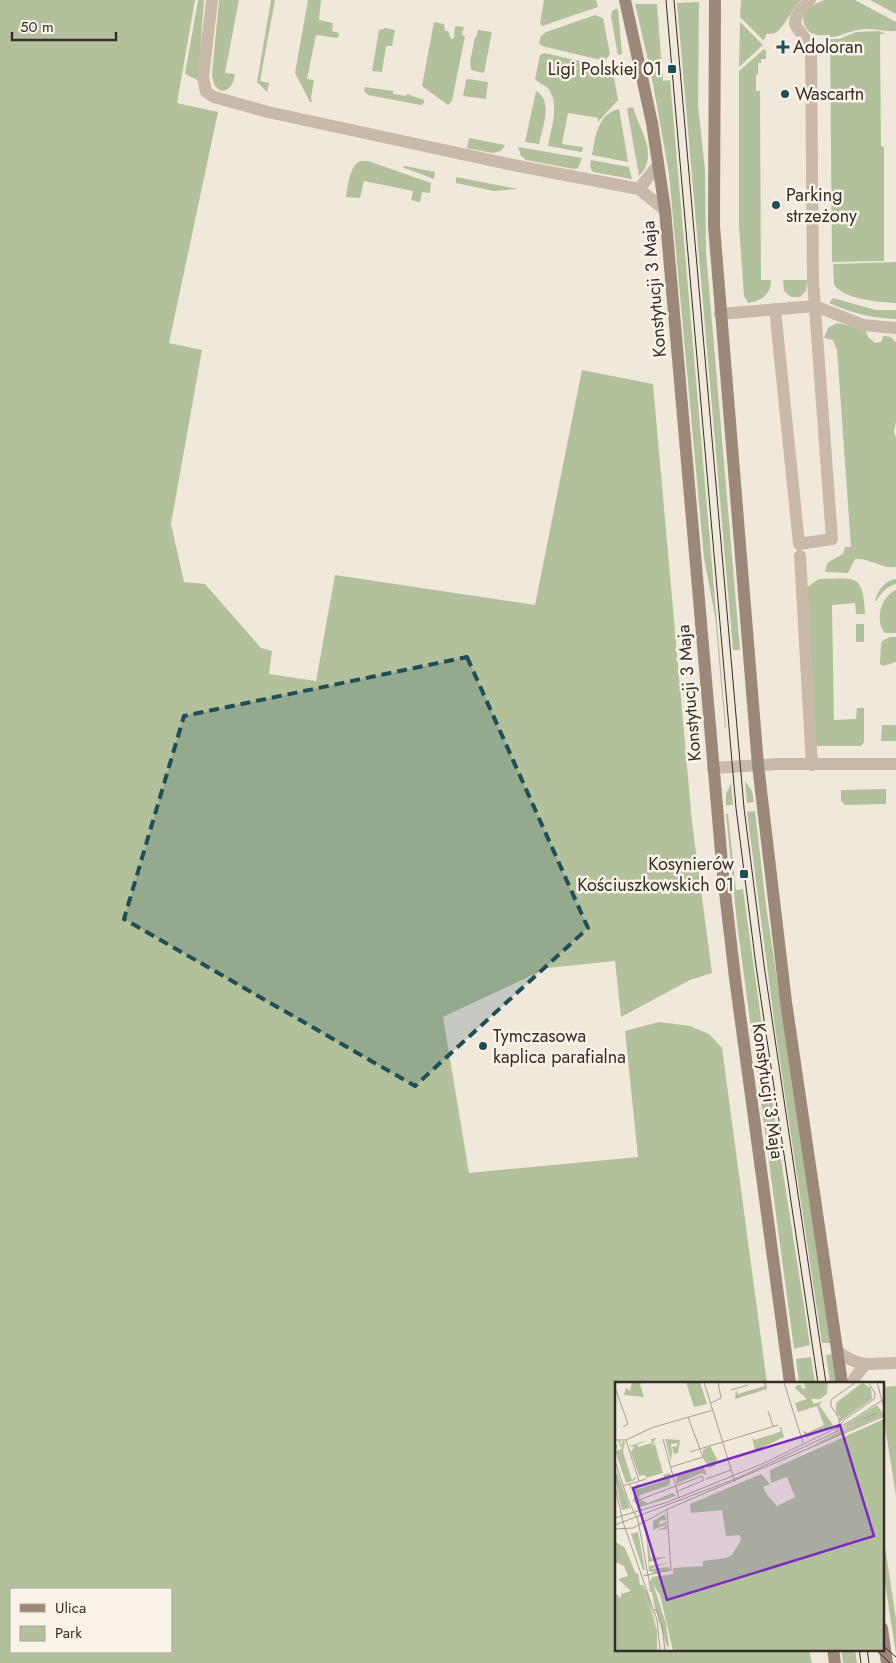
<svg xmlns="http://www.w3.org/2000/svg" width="896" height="1663" font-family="Jost,sans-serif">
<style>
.green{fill:#b2c09c;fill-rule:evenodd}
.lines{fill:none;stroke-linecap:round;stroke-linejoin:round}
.street{stroke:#c9b9a8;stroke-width:12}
.secondary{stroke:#9c8879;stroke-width:12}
.tram{stroke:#362d28;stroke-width:1}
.marked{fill:#1f4f56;fill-opacity:0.2;stroke:#1f4f56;stroke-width:4;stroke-dasharray:10 6;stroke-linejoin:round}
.poi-dot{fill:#1f4f56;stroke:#f9f2e8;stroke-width:2}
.labels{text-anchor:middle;stroke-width:5;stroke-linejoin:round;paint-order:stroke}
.poi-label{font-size:18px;fill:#362d28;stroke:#f9f2e8;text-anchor:start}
.street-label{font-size:18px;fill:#362d28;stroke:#f9f2e8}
.inset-road{fill:none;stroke:#a69d94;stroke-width:1}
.view{fill:#7b2cbf;fill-opacity:0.15;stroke:#7b2cbf;stroke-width:2.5}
.inset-edge{fill:none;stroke:#362d28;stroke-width:2.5}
</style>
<rect width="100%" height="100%" fill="#f1e8dc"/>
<path class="green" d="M 0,0 L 195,0 L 177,103 L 218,112 L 169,343 L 202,350 L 171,524 L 184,582 L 205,584 L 261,648 L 272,651 L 269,674 L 316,681 L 335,575 L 535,605 L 582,370 L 653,384 L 692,822 L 712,973 L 690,980 L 621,1017 L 615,961 L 547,968 L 443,1017 L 469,1173 L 638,1157 L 625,1031 L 659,1022 L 690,1026 L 709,1034 L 722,1048 L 767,1383 L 616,1383 L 616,1649 L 809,1649 L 812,1663 L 0,1663 ZM 171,1589 L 171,1652 L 11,1652 L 11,1589 Z
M 198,0 L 204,0 L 198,80 L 185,74 Z
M 219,0 L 239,0 L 225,73 L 235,74 C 232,96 214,96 212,75 Z
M 271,0 L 275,0 L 260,81 L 269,83 L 267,92 L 257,82 Z
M 308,0 L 321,0 L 319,20 L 333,23 L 332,31 L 339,33 L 338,38 L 316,35 L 307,79 L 314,80 L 311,98 L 312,102 L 310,102 L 295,73 Z
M 544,0 L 596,0 L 598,7 L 542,26 L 540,23 Z
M 741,0 L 801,0 C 792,9 785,25 778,31 C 775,34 770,34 766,34 L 766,37 L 763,40 L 740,17 Z
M 824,0 L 855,0 L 896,22 L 896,31 C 882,32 871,27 857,30 C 847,32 840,37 830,37 L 830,35 C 825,35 819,36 814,34 C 810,33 807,30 805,26 C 798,13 814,4 824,0 Z
M 870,0 L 896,0 L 896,14 Z
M 699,2 L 698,105 L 705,170 L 706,252 L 740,650 L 733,650 L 677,3 Z
M 635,4 L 657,4 L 663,81 L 670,80 L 726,727 L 725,728 L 715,616 L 704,558 L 669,174 L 651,73 Z
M 615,9 L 618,9 L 622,54 L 618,55 L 611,17 L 612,11 Z
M 595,15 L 603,18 L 610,54 L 605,61 L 542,46 L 539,43 L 541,36 L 546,32 Z
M 434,22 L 444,24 L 445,31 L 448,31 L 451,39 L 454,38 L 455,26 L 464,27 L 462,35 L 465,36 L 452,101 L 448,105 L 422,86 Z
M 740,22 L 763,45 L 739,67 Z
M 386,28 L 395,30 L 392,46 L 386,46 L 382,72 L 372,71 L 379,30 Z
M 478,30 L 492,32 L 484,73 L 471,70 L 470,62 L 475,37 L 476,38 Z
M 879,31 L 886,34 L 880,34 L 881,146 L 884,147 L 884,261 L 832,262 L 830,39 L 839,39 L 856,32 Z
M 764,49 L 766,51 L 766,59 L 761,59 L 761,63 L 758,63 L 758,74 L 756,75 L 756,91 L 760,91 L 761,280 L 771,280 C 771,295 761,301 748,303 L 744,296 L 739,226 L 739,71 Z
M 544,53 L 606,67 L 613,71 L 618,100 L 598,122 L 598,118 L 568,113 L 562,144 L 582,147 L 583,148 L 582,152 L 548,146 C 551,129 559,108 550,91 C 547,85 539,84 535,79 L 540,55 Z
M 468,79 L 488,82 L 486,99 L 463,96 L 466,80 Z
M 365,87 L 393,91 L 393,94 L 406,96 L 407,94 L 424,100 L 424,103 L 421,105 L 368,95 L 364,91 Z
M 536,91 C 554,101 542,128 539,144 L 525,142 Z
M 633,107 C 639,129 660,156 639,176 L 627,108 Z
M 619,109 L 628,161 L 628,162 L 592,155 C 595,137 598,113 619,109 Z
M 469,138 L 505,145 L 501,151 L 492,153 L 467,148 Z
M 518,147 L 582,158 L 578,168 L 574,169 L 526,160 L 521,156 Z
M 591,160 L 629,167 L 632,179 L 593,172 L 590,167 Z
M 360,161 L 368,161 L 431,183 L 430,193 L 422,192 L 420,202 L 411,200 L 413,191 L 364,181 L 360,198 L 346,197 C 348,186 349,167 360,161 Z
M 405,166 L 435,172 L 434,179 L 402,167 Z
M 456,177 L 518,189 L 494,191 L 456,183 Z
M 896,262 L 896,303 C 878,302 846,300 834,285 L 833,264 Z
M 783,280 L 807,280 L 806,291 L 800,297 L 791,297 L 784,291 Z
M 833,298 L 876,310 L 896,310 L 896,319 C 872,318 851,313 829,303 Z
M 837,323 L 865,329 L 868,337 L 875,343 L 881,342 L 883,336 C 889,336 893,337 896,343 L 896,422 L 894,432 L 896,438 L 896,567 C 882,569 871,558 855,559 L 848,573 L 825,572 L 827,563 L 843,554 L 845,547 L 851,547 L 837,350 L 833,340 L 824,338 L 828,328 Z
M 819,579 C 855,579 863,572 865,614 L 856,614 L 855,603 L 832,605 L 834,720 L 856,719 L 857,708 L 864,708 L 864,742 L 861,746 L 818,746 L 816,744 L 807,587 Z
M 896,579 L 896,584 C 886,587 881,593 876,601 L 875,601 C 877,591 885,580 896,579 Z
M 896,590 L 896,633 L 885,633 C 874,621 881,596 896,590 Z
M 856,624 L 864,624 L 864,642 L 856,642 Z
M 890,637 L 896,637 L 896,662 L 883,666 L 880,664 L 881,644 L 882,641 Z
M 882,725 L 896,725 L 896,741 L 881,741 Z
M 745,781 L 752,791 L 754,802 L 747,803 Z
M 731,783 L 733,805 L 726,805 L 726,794 Z
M 886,789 L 886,804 L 845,805 L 841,801 L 841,790 Z
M 755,811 L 766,906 L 831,1340 L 830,1343 L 822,1343 L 776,1035 L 747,812 Z
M 726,814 L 728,814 L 736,890 L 743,889 L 777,1134 L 810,1345 L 794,1349 L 737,923 Z
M 833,1354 L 837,1383 L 830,1383 L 826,1355 Z
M 811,1357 L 815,1383 L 799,1383 L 796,1359 Z
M 896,1386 L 896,1496 L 882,1408 L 882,1387 Z
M 882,1527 L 896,1619 L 896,1654 L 882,1564 Z
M 841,1649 L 855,1649 L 857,1663 L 843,1663 Z"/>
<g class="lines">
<path class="street" d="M 212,0 L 203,77 L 206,92 L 214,97 L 268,112 L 513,165 L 639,189 L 665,210
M 639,189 L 658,165
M 775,309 L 799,544 L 832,539 L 813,281 L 811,52 C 803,23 780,30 810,0
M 720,314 L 815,306 L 863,325 L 896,328
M 800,556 L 812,765
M 713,768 L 778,764 L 896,764
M 838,1352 C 863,1369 869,1363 896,1363
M 852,1383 L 856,1376 L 865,1365"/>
<path class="secondary" d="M 625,0 L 652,123 L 665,210 L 723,875 L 735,978 L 790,1383
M 715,0 L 714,226 L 758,765 L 786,1002 L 842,1383
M 882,1628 L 887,1663
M 833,1649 L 835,1663"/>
<path class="tram" d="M 666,0 L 736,808 L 756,966 L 818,1383
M 674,0 L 744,808 L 764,965 L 826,1383
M 882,1645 L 896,1657
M 859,1649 L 861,1663
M 867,1649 L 869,1663
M 875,1649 L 890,1663"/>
</g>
<path class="marked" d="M 467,657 L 588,928 L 415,1086 L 124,919 L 184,716 Z"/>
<g class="poi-dot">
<path d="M780.5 39.5h5v5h5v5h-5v5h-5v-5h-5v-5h5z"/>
<rect x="667" y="64" width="10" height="10" rx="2.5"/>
<circle cx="785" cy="94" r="5"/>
<circle cx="776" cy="205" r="5"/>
<rect x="739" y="869" width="10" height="10" rx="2.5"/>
<circle cx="483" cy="1046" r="5"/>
</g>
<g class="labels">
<g class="poi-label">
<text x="793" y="53">Adoloran</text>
<text x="662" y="75" text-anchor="end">Ligi Polskiej 01</text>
<text x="795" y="100">Wascartn</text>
<text x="786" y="201">Parking<tspan x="786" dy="21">strzeżony</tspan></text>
<text x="734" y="870" text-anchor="end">Kosynierów<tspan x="734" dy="21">Kościuszkowskich 01</tspan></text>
<text x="493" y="1042">Tymczasowa<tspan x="493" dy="21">kaplica parafialna</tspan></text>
</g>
<g class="street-label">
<text transform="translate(654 289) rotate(-95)" y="6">Konstytucji 3 Maja</text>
<text transform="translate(689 693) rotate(-95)" y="6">Konstytucji 3 Maja</text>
<text transform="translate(768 1091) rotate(82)" y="6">Konstytucji 3 Maja</text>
</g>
</g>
<g transform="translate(615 1382)">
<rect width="269" height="269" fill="#f1e8dc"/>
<path d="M 17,0 L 28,0 L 25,2 L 29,15 L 9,13 L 11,6 L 15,9 ZM 85,0 L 92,22 L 79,25 L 71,0 ZM 148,0 L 151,0 L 152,7 L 120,17 L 121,8 L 123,12 L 150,4 ZM 188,0 L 213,0 L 212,12 L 205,17 L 196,17 L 199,22 L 208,19 L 204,23 L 218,43 L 191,56 L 188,48 L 192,51 L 209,43 L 202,24 L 183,30 L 180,21 L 192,17 L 180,6 L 182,3 L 186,3 L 187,7 L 191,6 ZM 247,1 L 256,6 L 257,17 L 224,40 L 223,36 L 226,36 L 221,31 L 221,21 ZM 262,23 L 269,33 L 191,67 L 261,31 L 224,47 ZM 269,37 L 269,269 L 58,269 L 45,213 L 38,202 L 51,242 L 54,264 L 52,265 L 40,226 L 35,200 L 37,195 L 58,192 L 58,186 L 88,184 L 88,179 L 111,176 L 117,173 L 126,158 L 125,153 L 111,154 L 107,128 L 76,131 L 75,122 L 146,92 L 155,102 L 148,105 L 152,113 L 162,124 L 180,115 L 172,95 L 156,101 L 155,88 ZM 164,45 L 166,45 L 169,55 L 140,69 L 137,55 L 139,58 L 159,52 L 166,49 ZM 41,56 L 36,65 L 39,62 L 45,60 L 40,62 L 48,91 L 31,96 L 30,93 L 24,94 L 16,70 L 19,65 L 14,64 L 33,58 L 22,63 L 23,65 L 37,61 L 36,57 ZM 50,57 L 65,58 L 63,71 L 59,72 L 57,65 L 62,64 L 62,61 L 56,62 L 57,70 L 56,79 ZM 3,59 L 5,59 L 8,66 L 7,59 L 10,60 L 8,70 L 17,98 L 21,94 L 20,98 L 11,101 L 0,68 L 0,64 L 3,62 L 1,69 L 7,67 ZM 95,64 L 102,77 L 101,83 L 94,86 L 88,76 L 88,68 ZM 88,84 L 92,93 L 87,91 L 61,102 L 62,92 ZM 2,90 L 15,126 L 7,128 L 0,97 ZM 55,91 L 55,103 L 25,113 L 24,117 L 19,113 L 22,101 L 27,103 L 23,102 L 23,107 L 51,98 L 48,93 ZM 58,111 L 61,114 L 25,125 L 18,119 L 19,115 L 33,121 ZM 50,132 L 51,138 L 44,139 L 45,143 L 51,139 L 52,147 L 43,148 L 50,145 L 50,143 L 38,148 L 38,139 ZM 23,150 L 30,188 L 28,188 L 16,152 ZM 31,151 L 36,176 L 53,175 L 34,180 L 34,184 L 53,181 L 35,187 L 54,185 L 54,188 L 39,191 L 34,189 ZM 1,160 L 10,166 L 21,192 L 23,191 L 25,203 L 28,203 L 33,212 L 42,247 L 28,204 L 42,249 L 42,269 L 0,269 L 0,211 L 6,216 L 6,212 L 16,209 L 3,197 L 13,194 L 9,184 L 0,180 Z" fill="#b2c09c"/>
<path class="inset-road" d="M 89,0 L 120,100M 169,0 L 188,61M 262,0 L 269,26M 1,8 L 13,42 L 8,45M 116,8 L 133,3M 96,21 L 106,16 L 103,0M 153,29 L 158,44M 223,47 L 225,38 L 216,24 L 216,18 L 241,0M 221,49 L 229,38 L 259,17 L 260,11 L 253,0M 48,57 L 64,116M 0,58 L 11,58 L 36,46 L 98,28M 11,58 L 24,99M 75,70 L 163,43M 0,79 L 13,118 L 23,138 L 36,210M 56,85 L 88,75 L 73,35M 91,97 L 116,88M 14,102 L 24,118 L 87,94 L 89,98 L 61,110M 0,104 L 8,140 L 42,238 L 45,269M 8,104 L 31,97M 0,136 L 53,120 L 147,82 L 232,41 L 269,17M 0,143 L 125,95 L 261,31M 0,147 L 18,146 L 53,127 L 269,34M 28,194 L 56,188 L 52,128M 39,228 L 42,228 L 47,244 L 50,269"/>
<path class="view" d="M 225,43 L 259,154 L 52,218 L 18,106 Z"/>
<rect width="269" height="269" class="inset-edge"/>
</g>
<rect x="10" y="1588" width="162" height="65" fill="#f9f2e8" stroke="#aba39b"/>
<rect x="20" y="1604" width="25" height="8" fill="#9c8879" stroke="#aba39b"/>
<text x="55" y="1613" font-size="15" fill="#362d28">Ulica</text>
<rect x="20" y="1626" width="25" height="15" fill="#b2c09c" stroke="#aba39b"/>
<text x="55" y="1638" font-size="15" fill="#362d28">Park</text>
<path d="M12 32v8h104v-8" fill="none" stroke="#362d28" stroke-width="2.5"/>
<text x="20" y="32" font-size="15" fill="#362d28" stroke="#f9f2e8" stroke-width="4" paint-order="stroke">50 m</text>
</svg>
